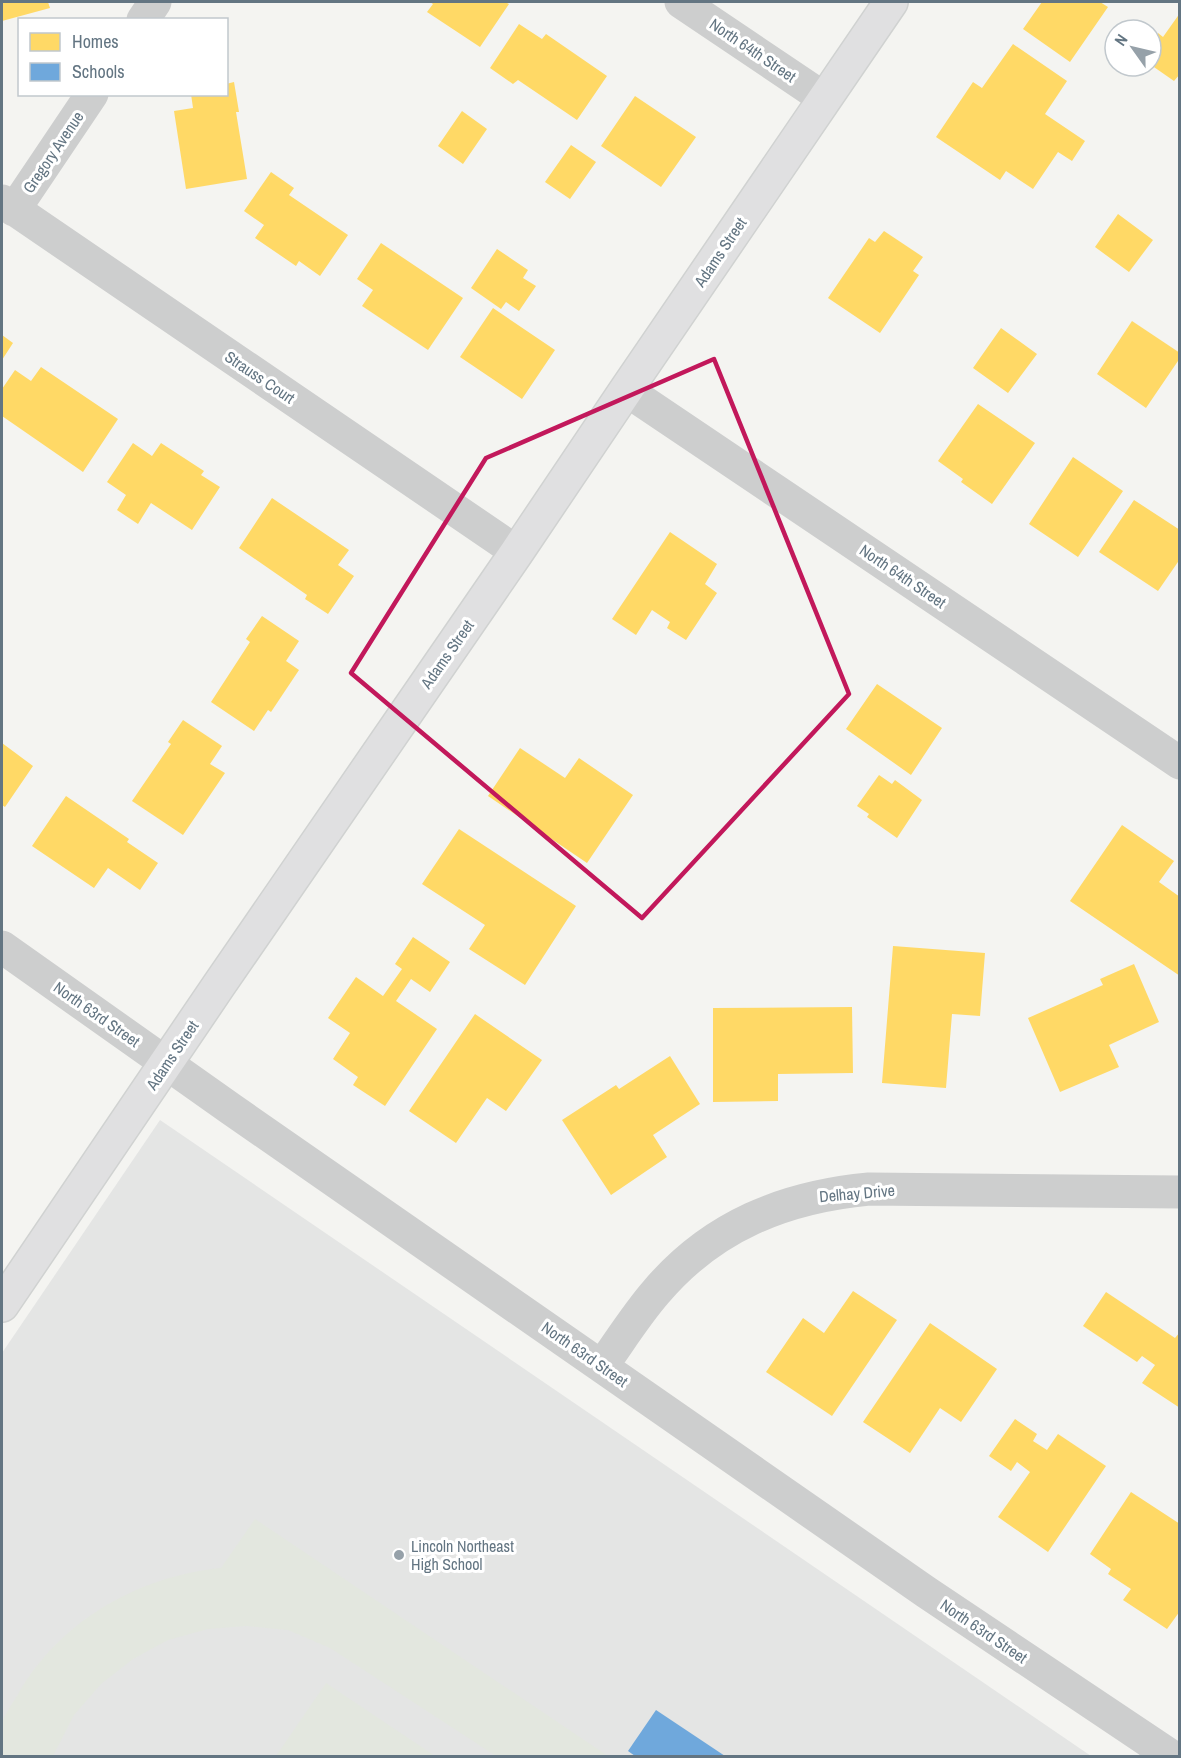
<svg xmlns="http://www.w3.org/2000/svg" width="1181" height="1758" font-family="'Archivo Narrow',sans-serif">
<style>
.built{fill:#e4e5e4}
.green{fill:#e3e7df}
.homes{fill:#ffd966}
.schools{fill:#6fa8dc}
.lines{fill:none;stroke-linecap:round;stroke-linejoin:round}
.secondary-casing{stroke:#d0d2d1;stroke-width:36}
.street{stroke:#cdcece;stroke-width:33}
.secondary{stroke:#e0e0e1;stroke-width:33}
.marked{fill:none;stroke:#c2185b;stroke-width:4.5;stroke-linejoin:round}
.poi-dot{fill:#96a1a9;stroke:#fff;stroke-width:2}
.labels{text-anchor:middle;stroke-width:6;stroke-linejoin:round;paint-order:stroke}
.street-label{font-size:16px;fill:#637582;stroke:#fff}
.poi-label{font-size:16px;fill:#637582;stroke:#fff;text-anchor:start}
</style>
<rect width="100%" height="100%" fill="#f4f4f1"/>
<path class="built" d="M 160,1120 L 1091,1756 L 2,1756 L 2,1353 Z"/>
<path class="green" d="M 255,1519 L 608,1756 L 496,1756 L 330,1648 L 288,1630 L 246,1626 L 208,1629 L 168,1640 L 133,1659 L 101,1684 L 74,1715 L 53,1756 L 2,1756 C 1,1747 0,1734 2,1724 C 4,1715 12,1704 17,1696 C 58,1622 138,1576 221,1568 Z
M 326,1683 L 435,1756 L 276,1756 Z"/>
<path class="homes" d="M 2,2 L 48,2 L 50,8 L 2,21 Z
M 430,2 L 505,2 L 509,4 L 480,47 L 427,12 L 433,4 Z
M 1042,2 L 1100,2 L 1108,7 L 1070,62 L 1023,29 Z
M 1180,13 L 1180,74 L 1174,81 L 1151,65 L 1151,44 L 1158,33 L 1163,37 Z
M 519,24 L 542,39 L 546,34 L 607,76 L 577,120 L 518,80 L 513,84 L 490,68 Z
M 1013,44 L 1067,81 L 1045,114 L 1085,141 L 1072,161 L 1058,152 L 1033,189 L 1006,171 L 1000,180 L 936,137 L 973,82 L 982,88 Z
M 234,82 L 239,112 L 236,112 L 247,179 L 186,189 L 174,111 L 193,108 L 191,94 L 226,94 L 226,84 Z
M 635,96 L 696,137 L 661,187 L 601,146 Z
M 462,111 L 487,129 L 463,164 L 438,146 Z
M 571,145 L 596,162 L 570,199 L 545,182 Z
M 271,172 L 294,188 L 289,195 L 348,235 L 320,276 L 299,261 L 296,266 L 255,238 L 264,225 L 244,211 Z
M 1118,214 L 1153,240 L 1129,272 L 1095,247 Z
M 884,231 L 923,257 L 913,271 L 919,275 L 880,333 L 828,298 L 869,238 L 875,242 Z
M 381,243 L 463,298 L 428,350 L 362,306 L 373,290 L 357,279 Z
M 497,249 L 528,270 L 523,278 L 536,286 L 519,311 L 506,302 L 501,309 L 471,288 Z
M 493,308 L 555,350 L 522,399 L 460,357 Z
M 1132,321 L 1180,353 L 1180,358 L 1146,408 L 1097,374 Z
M 1001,328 L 1037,354 L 1008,393 L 973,368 Z
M 2,335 L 13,343 L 2,360 Z
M 41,367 L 118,419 L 83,472 L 2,416 L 2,389 L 15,370 L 31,381 Z
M 978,404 L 1035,443 L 992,504 L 961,482 L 963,479 L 938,461 Z
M 133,443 L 152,456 L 161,443 L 204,471 L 201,475 L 220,487 L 192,530 L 151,503 L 138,524 L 117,510 L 126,495 L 107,482 Z
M 1073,457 L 1123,491 L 1078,557 L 1029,524 Z
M 272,498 L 349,550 L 338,565 L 354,576 L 328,614 L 305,599 L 307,595 L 239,548 Z
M 1134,500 L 1180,530 L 1180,559 L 1158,591 L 1099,552 Z
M 670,532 L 717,564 L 705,584 L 717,593 L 686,640 L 667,628 L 670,622 L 652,610 L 636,635 L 612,619 Z
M 262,616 L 299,641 L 286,661 L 299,670 L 271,712 L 268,710 L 254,731 L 211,702 L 250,642 L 246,639 Z
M 877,684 L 942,728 L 911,775 L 846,729 Z
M 183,720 L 222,746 L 210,764 L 225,773 L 183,835 L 132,801 L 171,744 L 168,742 Z
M 2,743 L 33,766 L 5,807 L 2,805 Z
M 520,748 L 565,778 L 579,758 L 633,795 L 587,863 L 488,796 Z
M 879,775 L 892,784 L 895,780 L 922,800 L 897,838 L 867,817 L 869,814 L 857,806 Z
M 66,796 L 129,839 L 127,842 L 158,863 L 140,890 L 108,868 L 94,888 L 32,846 Z
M 1122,825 L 1174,861 L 1159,882 L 1180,897 L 1180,976 L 1070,901 Z
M 459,829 L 576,906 L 525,985 L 469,949 L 485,925 L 422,884 Z
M 413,937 L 450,962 L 430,992 L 411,979 L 396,1001 L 437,1029 L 385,1106 L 353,1085 L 358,1077 L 333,1059 L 350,1033 L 328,1018 L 356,977 L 383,996 L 402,969 L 395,964 Z
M 893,946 L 985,953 L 980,1016 L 952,1014 L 946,1088 L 882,1083 Z
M 1134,964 L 1159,1022 L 1109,1045 L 1119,1067 L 1060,1092 L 1028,1018 L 1103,985 L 1100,979 Z
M 852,1007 L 853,1073 L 778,1074 L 778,1101 L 713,1102 L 713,1008 Z
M 475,1014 L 542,1060 L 506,1111 L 487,1098 L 456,1143 L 409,1111 Z
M 670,1056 L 700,1104 L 653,1135 L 667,1157 L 611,1195 L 562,1120 L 616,1085 L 619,1089 Z
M 853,1291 L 897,1320 L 832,1416 L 766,1372 L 803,1318 L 824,1333 Z
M 1106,1292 L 1175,1338 L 1180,1332 L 1180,1408 L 1142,1383 L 1155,1365 L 1142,1356 L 1137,1362 L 1083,1326 Z
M 930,1323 L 997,1369 L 961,1422 L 940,1408 L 910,1453 L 863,1422 Z
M 1015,1419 L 1037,1434 L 1033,1441 L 1047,1450 L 1058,1434 L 1106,1466 L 1048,1552 L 998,1517 L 1030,1472 L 1017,1462 L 1011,1471 L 989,1456 Z
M 1131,1492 L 1180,1524 L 1180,1611 L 1167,1629 L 1123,1600 L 1131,1589 L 1108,1574 L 1111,1569 L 1090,1554 Z"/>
<path class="schools" d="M 656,1710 L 725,1756 L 635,1756 L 628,1751 Z"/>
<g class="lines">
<g class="secondary-casing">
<path id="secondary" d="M 2,1305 L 219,985 L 517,552 L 626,390 L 891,2"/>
</g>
<path class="street" d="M 681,2 L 825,99
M 143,20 L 155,2
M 2,201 L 517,552
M 14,210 L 92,94
M 626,390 L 1180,763
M 2,947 L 231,1109 L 926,1592 L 1171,1756
M 602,1366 C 620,1341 636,1315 656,1292 C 712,1226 784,1197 869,1189 L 1180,1192"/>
<use href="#secondary" class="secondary"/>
</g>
<path class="marked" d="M 714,359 L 849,694 L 642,918 L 351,673 L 486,458 Z"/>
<circle class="poi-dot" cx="399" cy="1555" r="6"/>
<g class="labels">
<g class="street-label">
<text transform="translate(753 50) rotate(34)" y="6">North 64th Street</text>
<text transform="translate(53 152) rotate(-56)" y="6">Gregory Avenue</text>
<text transform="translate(720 252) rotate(-56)" y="6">Adams Street</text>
<text transform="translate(260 377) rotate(34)" y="6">Strauss Court</text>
<text transform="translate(903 576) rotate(34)" y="6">North 64th Street</text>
<text transform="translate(447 654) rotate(-55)" y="6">Adams Street</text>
<text transform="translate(97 1014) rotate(35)" y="6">North 63rd Street</text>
<text transform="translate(172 1055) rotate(-56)" y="6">Adams Street</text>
<text transform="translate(857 1193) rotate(-5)" y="6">Delhay Drive</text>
<text transform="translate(585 1354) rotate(35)" y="6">North 63rd Street</text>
<text transform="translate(984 1631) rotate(34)" y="6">North 63rd Street</text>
</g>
<g class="poi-label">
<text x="411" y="1552">Lincoln Northeast<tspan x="411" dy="18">High School</tspan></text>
</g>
</g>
<rect width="1181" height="1758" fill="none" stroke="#637582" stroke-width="6"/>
<rect x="18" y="18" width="210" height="78" fill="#ffffff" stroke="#c1c8cd" stroke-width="1.5"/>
<rect x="30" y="33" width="30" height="18" fill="#ffd966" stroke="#c1c8cd" stroke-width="1.5"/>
<text x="72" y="48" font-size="18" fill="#637582">Homes</text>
<rect x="30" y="63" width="30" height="18" fill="#6fa8dc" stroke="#c1c8cd" stroke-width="1.5"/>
<text x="72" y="78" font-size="18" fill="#637582">Schools</text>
<g transform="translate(1133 48) rotate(304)"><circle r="28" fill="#ffffff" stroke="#c1c8cd" stroke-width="1.5"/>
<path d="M0-4.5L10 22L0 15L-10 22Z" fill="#96a1a9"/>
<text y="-9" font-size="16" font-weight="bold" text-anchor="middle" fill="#637582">N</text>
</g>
</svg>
